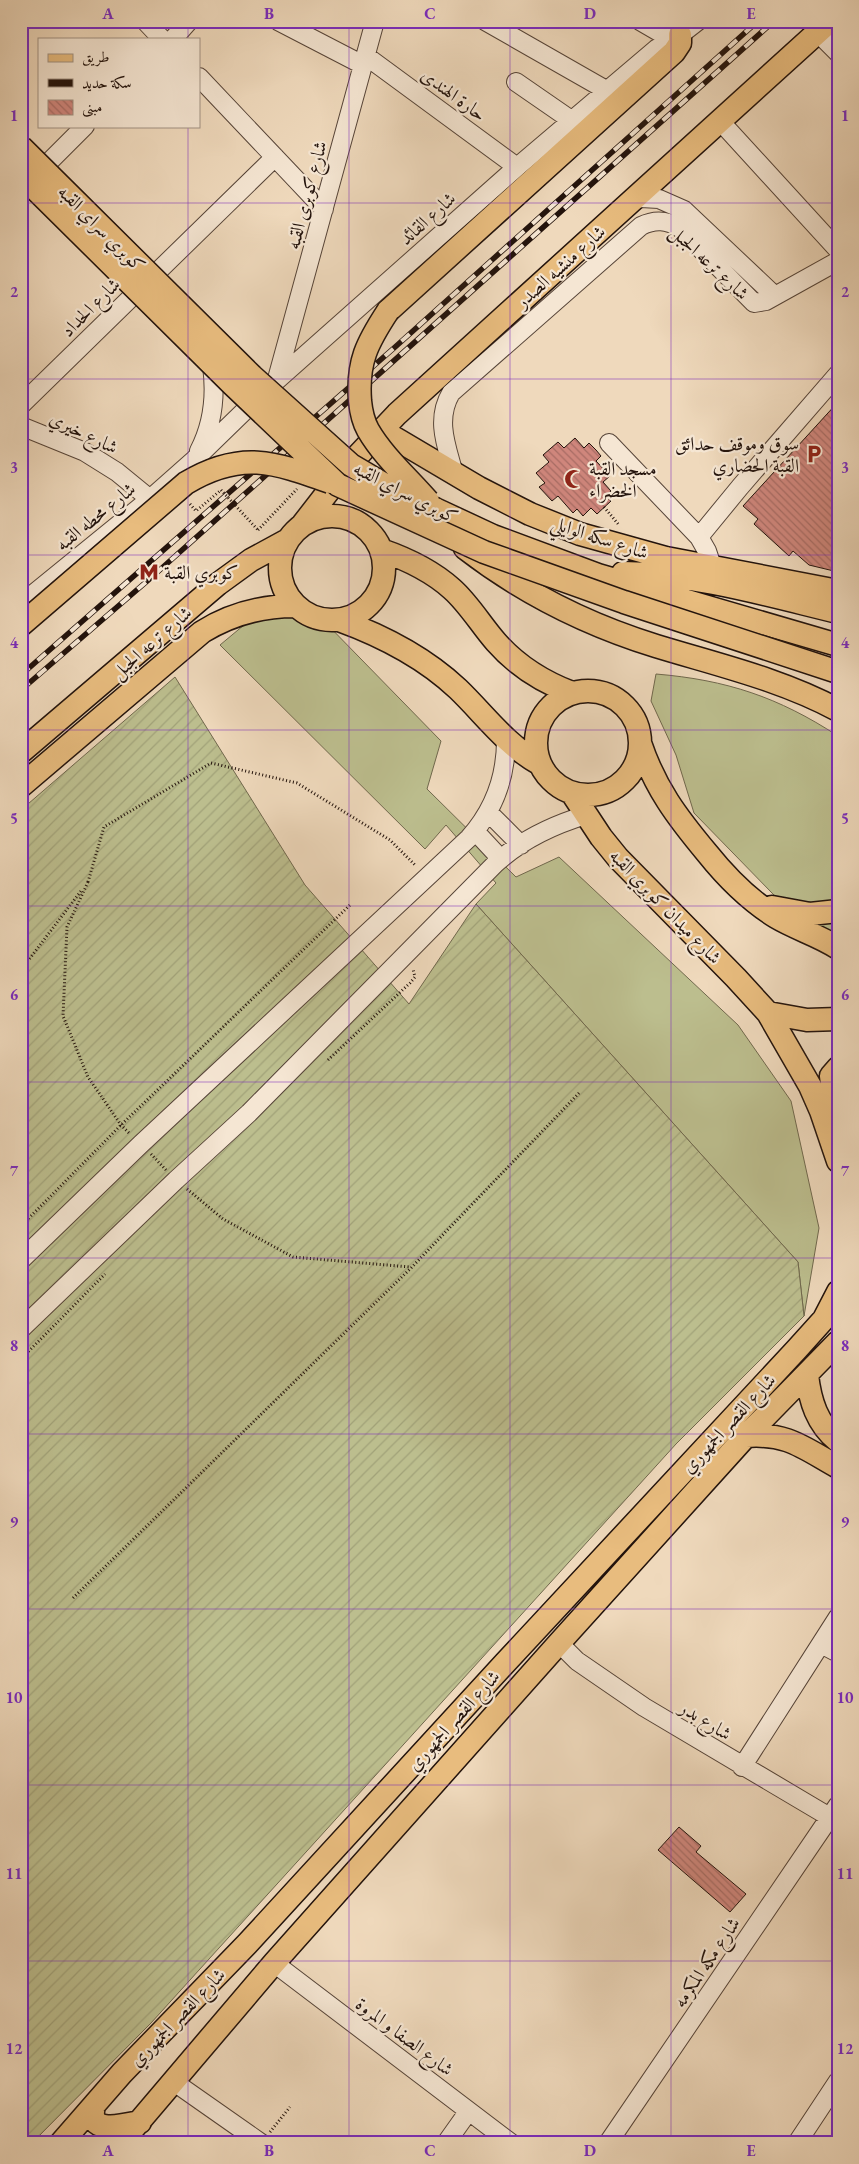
<svg xmlns="http://www.w3.org/2000/svg" width="859" height="2164" font-family="'EB Garamond',Amiri,serif">
<style>
.grass{fill:#bcbe8e;stroke:#70684d}
.garden{fill:url(#garden-furrows);stroke:#70684d}
.building{fill:url(#building-back-hatch);stroke:#23130c}
.lines{fill:none;stroke-linecap:round;stroke-linejoin:round}
.minor-casing{stroke:#564438;stroke-width:20}
.major-casing{stroke:#23130c;stroke-width:25}
.path{stroke:#23130c;stroke-width:3;stroke-dasharray:1 2.5;stroke-linecap:butt}
.minor{stroke:#f5e6d3;stroke-width:18}
.major{stroke:#e8bc7e;stroke-width:22}
.rail-casing{stroke:#23130c;stroke-width:5.5}
.rail{stroke:#f5e6d3;stroke-width:4;stroke-dasharray:11;stroke-linecap:butt}
.major-bridge-casing{stroke:#23130c;stroke-width:25;stroke-linecap:butt}
.path-bridge{stroke:#23130c;stroke-width:3;stroke-dasharray:1 2.5;stroke-linecap:butt}
.major-bridge{stroke:#e8bc7e;stroke-width:22}
.grid{fill:none;stroke:#7b2cbf;stroke-width:1;stroke-opacity:0.55}
.labels{text-anchor:middle;stroke-width:4.5;stroke-linejoin:round;paint-order:stroke}
.street-label{font-size:19px;fill:#23130c;stroke:#f5e6d3}
.poi-label{font-size:19px;fill:#23130c;stroke:#f5e6d3;text-anchor:start}
.neatline{fill:none;stroke:#7b2cbf;stroke-width:2}
.grid-label{font-size:16px;text-anchor:middle;font-weight:bold;fill:#7b2cbf}
</style>
<defs>
<pattern id="garden-furrows" width="10" height="10" patternUnits="userSpaceOnUse" patternTransform="scale(1.25)"><rect width="10" height="10" fill="#bcbe8e"/><path d="M-1 1l2-2M0 10L10 0M9 11l2-2" fill="none" stroke="#a1a279"/></pattern>
<pattern id="building-back-hatch" width="6" height="6" patternUnits="userSpaceOnUse" patternTransform="scale(1.25)"><rect width="6" height="6" fill="#cf867c"/><path d="M-1 5l2 2M0 0l6 6M5-1l2 2" fill="none" stroke="#a86c64"/></pattern>
</defs>
<rect width="100%" height="100%" fill="#efd9bc"/>
<filter id="stains"><feTurbulence type="fractalNoise" baseFrequency=".004" numOctaves="4"/><feColorMatrix values="0 0 0 0 .2 0 0 0 0 .09 0 0 0 0 .02 0 0 0 .5 -.17"/></filter>
<radialGradient id="worn" r=".72"><stop offset=".6" stop-color="#630" stop-opacity="0"/><stop offset="1" stop-color="#630" stop-opacity=".3"/></radialGradient>
<path class="grass" d="M 268,605 L 319,616 L 441,741 L 427,789 L 516,877 L 559,857 L 738,1025 L 791,1101 L 819,1228 L 804,1316 L 798,1262 L 476,904 L 496,883 L 446,825 L 425,849 L 220,645 Z
M 656,674 C 727,680 778,697 838,736 L 838,940 L 809,931 L 694,813 L 676,755 L 651,701 Z"/>
<path class="garden" d="M 175,677 L 305,885 L 409,1004 L 476,904 L 798,1262 L 804,1316 L 676,1444 L 151,2023 L 32,2143 L 21,2143 L 21,810 Z"/>
<path class="building" d="M 838,402 L 838,572 L 809,565 L 793,551 L 789,556 L 754,524 L 758,519 L 743,506 Z
M 575,438 L 584,448 L 589,443 L 596,450 L 601,456 L 596,461 L 610,476 L 603,482 L 611,491 L 605,496 L 611,501 L 597,514 L 591,508 L 583,516 L 577,509 L 573,513 L 558,496 L 552,501 L 539,487 L 545,483 L 536,473 L 549,462 L 543,455 L 558,442 L 564,448 Z
M 679,1827 L 701,1846 L 696,1852 L 746,1894 L 730,1912 L 658,1850 Z"/>
<g class="lines">
<g class="minor-casing">
<path id="minor" d="M 145,21 L 162,39
M 278,21 L 363,65
M 485,21 L 606,90
M 640,21 L 671,39
M 21,22 L 22,21
M 818,33 L 838,53
M 173,39 L 189,21
M 366,56 L 517,167
M 199,77 L 324,209
M 516,82 L 571,120
M 720,121 L 838,250
M 34,177 L 85,126
M 632,200 L 641,198 L 659,199 L 684,210 L 775,296
M 277,379 L 375,21
M 21,405 L 275,157
M 21,426 L 85,452 L 117,472 L 150,499
M 609,443 L 699,537 L 707,551 L 712,566
M 199,451 C 213,424 216,395 212,366
M 454,474 C 447,447 435,420 451,393 L 641,226 C 655,219 667,220 680,228 L 754,303 L 766,301 L 838,261
M 699,537 L 740,487 L 838,374
M 21,604 L 150,499 L 194,460 L 267,389 L 517,167 L 656,49 L 680,35 L 698,21
M 488,812 L 521,845
M 475,831 L 501,859
M 21,1260 L 141,1144 L 469,838 C 494,810 506,777 506,740
M 21,1329 L 176,1180 L 249,1113 L 495,864 C 521,840 553,825 586,815
M 559,1643 L 577,1661 L 644,1707 L 838,1822
M 821,1644 L 838,1653
M 742,1767 L 838,1617
M 274,1963 L 511,2143
M 174,2082 L 261,2143
M 446,2143 L 468,2112
M 608,2143 L 838,1805
M 797,2143 L 838,2081"/>
</g>
<g class="major-casing">
<path id="major" d="M 388,311 L 674,52 L 680,43 L 680,35
M 381,430 L 479,488 L 530,514 L 580,534 L 666,558 L 838,591
M 435,509 L 493,536 L 598,575 L 838,645
M280 568a52 52 0 1 1 104 0a52 52 0 1 1-104 0Z
M 303,524 L 348,466 L 397,414 L 830,21
M 465,548 C 522,592 588,625 656,646 C 718,665 780,679 838,710
M 381,550 C 407,559 431,570 452,589 C 469,604 481,625 496,642 C 517,666 543,682 572,693
M 623,573 C 696,574 767,595 838,612
M 339,620 C 383,636 424,657 458,689 C 485,715 506,745 540,764
M536 743a52 52 0 1 1 104 0a52 52 0 1 1-104 0Z
M 640,743 C 655,788 677,817 707,853 C 727,878 749,900 776,917 C 796,929 818,935 838,948
M 21,752 L 218,584 L 251,560 L 286,541
M 21,786 L 202,632 C 231,614 260,606 295,606
M 572,793 L 601,837 L 618,858 L 736,978 L 768,1013 L 810,1086 L 821,1111 L 838,1161
M 772,907 L 810,914 L 838,911
M 768,1013 L 807,1020 L 838,1019
M 832,1131 L 835,1105 L 831,1076 L 838,1068
M 807,1375 C 810,1401 817,1424 838,1441
M 746,1436 C 788,1433 802,1447 838,1467
M 94,2106 C 86,2136 124,2125 140,2122
M 61,2143 L 122,2073 L 247,1944 L 505,1663 L 797,1349 L 824,1319 L 838,1292
M 121,2143 L 274,1963 L 559,1643 L 746,1436 L 838,1342"/>
</g>
<path class="path" d="M 190,504 L 196,511 L 221,490
M 604,507 L 619,525
M 258,530 L 297,489
M 88,882 L 67,927 L 63,1016 L 88,1077 L 121,1125 L 129,1133
M 88,882 L 104,827 L 211,763 L 297,783 L 390,840 L 416,866
M 21,970 L 81,891
M 328,1060 L 410,983 L 415,977 L 413,969
M 151,1154 L 166,1170
M 187,1189 L 223,1219 L 293,1257 L 410,1267
M 21,1226 L 121,1125 L 351,904
M 21,1359 L 105,1274
M 73,1598 L 411,1268 L 579,1093
M 270,2132 L 290,2107"/>
<use href="#minor" class="minor"/>
<use href="#major" class="major"/>
<g class="rail-casing">
<path id="rail" d="M 21,675 L 394,348 L 758,21
M 21,690 L 153,576 L 774,21"/>
</g>
<use href="#rail" class="rail"/>
<g class="major-bridge-casing">
<path id="major-bridge" d="M 21,147 L 252,376 L 351,465 L 385,485 L 435,509
M 21,175 L 233,385 L 338,485 L 484,552 L 624,602 L 838,672
M 388,311 C 367,343 357,362 360,401 C 361,411 363,421 368,430 C 383,456 408,478 428,501
M 21,625 L 186,483 C 241,450 274,462 330,482"/>
</g>
<path class="path-bridge" d="M 221,490 L 258,530"/>
<use href="#major-bridge" class="major-bridge"/>
</g>
<path class="grid" d="M 188,21 L 188,39M 349,21 L 349,2143M 510,21 L 510,2143M 671,21 L 671,2143M 188,126 L 188,2143M 21,203 L 838,203M 21,379 L 838,379M 21,555 L 838,555M 21,730 L 838,730M 21,906 L 838,906M 21,1082 L 838,1082M 21,1258 L 838,1258M 21,1434 L 838,1434M 21,1609 L 838,1609M 21,1785 L 838,1785M 21,1961 L 838,1961"/>
<defs>
<g id="parking-bare" transform="scale(1.5)"><path d="M-3.5-5.5H1a3.5 3.5 0 0 1 0 7H-1V5.5H-3.5ZM-1-3.4V-.6H.8a1.4 1.4 0 0 0 0-2.8Z" fill="#8f2418" stroke="#f5e6d3" stroke-width="2.5" paint-order="stroke"/></g>
<g id="mosque-bare" transform="scale(1.5)"><path d="M3.5-4.9A6 6 0 1 0 3.5 4.9A5 5 0 1 1 3.5-4.9Z" fill="#8f2418" stroke="#f5e6d3" stroke-width="2.5" paint-order="stroke"/></g>
<g id="metro-bare" transform="scale(1.5)"><path d="M-5.5 5V-5H-3L0 0L3-5H5.5V5H3V-.5L0 4L-3-.5V5Z" fill="#8f2418" stroke="#f5e6d3" stroke-width="2.5" paint-order="stroke"/></g>
</defs>
<g fill-rule="evenodd">
<use href="#parking-bare" x="814" y="454"/>
<use href="#mosque-bare" x="574" y="479"/>
<use href="#metro-bare" x="149" y="572"/>
</g>
<g class="labels">
<g class="street-label">
<text transform="translate(454 94) rotate(36)" y="7">حارة الهندى</text>
<text transform="translate(306 195) rotate(-75)" y="7">شارع كوبرى القبه</text>
<text transform="translate(427 218) rotate(-42)" y="7">شارع القائد</text>
<text transform="translate(102 228) rotate(45)" y="7">كوبري سراي القبه</text>
<text transform="translate(710 262) rotate(43)" y="7">شارع ترعه الجبل</text>
<text transform="translate(560 266) rotate(-42)" y="7">شارع منشيه الصدر</text>
<text transform="translate(90 307) rotate(-45)" y="7">شارع الحداد</text>
<text transform="translate(84 432) rotate(26)" y="7">شارع خيري</text>
<text transform="translate(406 492) rotate(27)" y="7">كوبري سراي القبه</text>
<text transform="translate(95 516) rotate(-39)" y="7">شارع محطه القبه</text>
<text transform="translate(600 537) rotate(18)" y="7">شارع سكه الوايلي</text>
<text transform="translate(151 642) rotate(-41)" y="7">شارع ترعه الجبل</text>
<text transform="translate(666 906) rotate(46)" y="7">شارع ميدان كوبري القبه</text>
<text transform="translate(728 1423) rotate(-47)" y="7">شارع القصر الجمهوري</text>
<text transform="translate(453 1720) rotate(-48)" y="7">شارع القصر الجمهوري</text>
<text transform="translate(706 1720) rotate(32)" y="7">شارع بدر</text>
<text transform="translate(706 1962) rotate(-56)" y="7">شارع مكه المكرمه</text>
<text transform="translate(177 2017) rotate(-46)" y="7">شارع القصر الجمهوري</text>
<text transform="translate(405 2036) rotate(37)" y="7">شارع الصفا و المروة</text>
</g>
<g class="poi-label">
<text x="799" y="450" text-anchor="end">سوق وموقف حدائق<tspan x="799" dy="22">القبة الحضاري</tspan></text>
<text x="589" y="475">مسجد القبة<tspan x="589" dy="22">الخضراء</tspan></text>
<text x="164" y="579">كوبري القبة</text>
</g>
</g>
<rect width="859" height="2164" fill="none" stroke="#efd9bc" stroke-width="55"/>
<rect x="38" y="38" width="162" height="90" fill="#f5e6d3" stroke="#a19283"/>
<rect x="48" y="54" width="25" height="8" fill="#e8bc7e" stroke="#a19283"/>
<text x="82" y="62" font-size="15" fill="#23130c">طريق</text>
<rect x="48" y="79" width="25" height="8" fill="#23130c" stroke="#a19283"/>
<text x="82" y="88" font-size="15" fill="#23130c">سكة حديد</text>
<rect x="48" y="100" width="25" height="15" fill="url(#building-back-hatch)" stroke="#a19283"/>
<text x="82" y="112" font-size="15" fill="#23130c">مبنى</text>
<rect x="28" y="28" width="804" height="2108" class="neatline"/>
<g class="grid-label">
<text x="108" y="19">A</text>
<text x="269" y="19">B</text>
<text x="430" y="19">C</text>
<text x="590" y="19">D</text>
<text x="751" y="19">E</text>
<text x="14" y="121">1</text>
<text x="845" y="121">1</text>
<text x="14" y="297">2</text>
<text x="845" y="297">2</text>
<text x="14" y="473">3</text>
<text x="845" y="473">3</text>
<text x="14" y="648">4</text>
<text x="845" y="648">4</text>
<text x="14" y="824">5</text>
<text x="845" y="824">5</text>
<text x="14" y="1000">6</text>
<text x="845" y="1000">6</text>
<text x="14" y="1176">7</text>
<text x="845" y="1176">7</text>
<text x="14" y="1351">8</text>
<text x="845" y="1351">8</text>
<text x="14" y="1527">9</text>
<text x="845" y="1527">9</text>
<text x="14" y="1703">10</text>
<text x="845" y="1703">10</text>
<text x="14" y="1879">11</text>
<text x="845" y="1879">11</text>
<text x="14" y="2054">12</text>
<text x="845" y="2054">12</text>
<text x="108" y="2156">A</text>
<text x="269" y="2156">B</text>
<text x="430" y="2156">C</text>
<text x="590" y="2156">D</text>
<text x="751" y="2156">E</text>
</g>
<rect width="100%" height="100%" filter="url(#stains)"/>
<rect width="100%" height="100%" fill="url(#worn)"/>
</svg>
